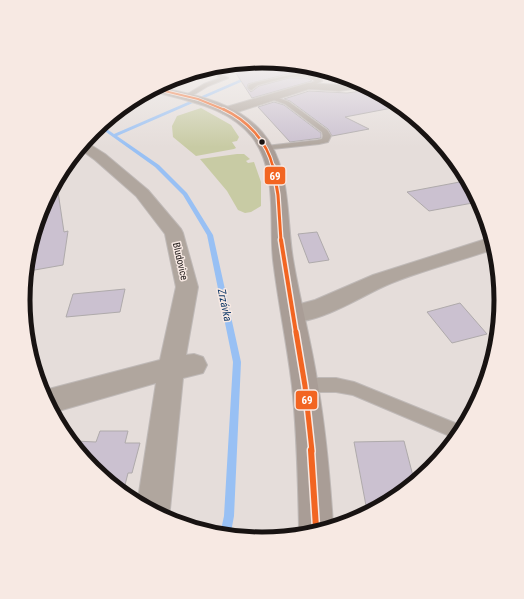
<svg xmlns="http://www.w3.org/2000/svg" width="524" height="599" font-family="'Roboto Condensed',sans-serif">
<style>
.green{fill:#c8cba4}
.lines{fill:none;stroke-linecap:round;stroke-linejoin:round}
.stream{fill:#98c0f4;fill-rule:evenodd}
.building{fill:#cbc1d0;stroke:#afaaab}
.lane-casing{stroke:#bfb9b7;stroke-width:2}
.street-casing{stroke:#bfb9b7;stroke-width:2}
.primary-casing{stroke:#bfb9b7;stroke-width:2}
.lane{fill:#b0a69e;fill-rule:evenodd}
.street{fill:#b0a69e;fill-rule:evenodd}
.primary{fill:#a99d96;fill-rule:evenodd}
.bus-1-far5-casing{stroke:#f7e9e3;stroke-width:3.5}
.bus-1-far4-casing{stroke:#f7e9e3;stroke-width:4.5}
.bus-1-far3-casing{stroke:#f7e9e3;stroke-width:5.5}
.bus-1-far2-casing{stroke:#f7e9e3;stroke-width:7}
.bus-1-far1-casing{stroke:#f7e9e3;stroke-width:8}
.bus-1-casing{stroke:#f7e9e3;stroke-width:9}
.bus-1-far5{stroke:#f26522;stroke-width:2}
.bus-1-far4{stroke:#f26522;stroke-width:2.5}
.bus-1-far3{stroke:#f26522;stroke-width:3}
.bus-1-far2{stroke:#f26522;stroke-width:4}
.bus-1-far1{stroke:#f26522;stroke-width:5}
.bus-1{stroke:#f26522;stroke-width:6}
.bus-dot{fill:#181312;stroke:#f7e9e3;stroke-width:1.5}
.labels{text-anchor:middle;stroke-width:3;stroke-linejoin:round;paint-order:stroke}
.street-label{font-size:10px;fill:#181312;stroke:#f7e9e3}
.water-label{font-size:11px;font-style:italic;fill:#113a69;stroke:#f7e9e3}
.rim{fill:none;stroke:#181312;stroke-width:5}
.line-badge{stroke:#f7e9e3;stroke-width:1.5}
.badge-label{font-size:11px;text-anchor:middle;font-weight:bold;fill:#fff}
</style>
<rect width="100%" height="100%" fill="#e5ddda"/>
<path class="green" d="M 201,108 L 231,125 L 239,137 L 237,141 L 232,142 L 236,148 L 234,149 L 196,156 L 173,137 L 172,126 L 177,116 Z
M 237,154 L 244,154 L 250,159 L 246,161 L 248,163 L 254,162 L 261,182 L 261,206 L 251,212 L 245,213 L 238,210 L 227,191 L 200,159 Z"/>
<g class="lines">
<path class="stream" d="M 293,67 L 296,67 L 279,72 L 277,71 Z
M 250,78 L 251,80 L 241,82 L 117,136 L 159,165 L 187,193 L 213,235 L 241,362 L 234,516 L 231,532 L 221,530 L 224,516 L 233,362 L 207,235 L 183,195 L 155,167 L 99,127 L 101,125 L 114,134 L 239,80 Z"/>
</g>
<path class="building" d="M 247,63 L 272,63 L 295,72 L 248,84 L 247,88 L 251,92 L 259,86 L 289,78 L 307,78 L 312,81 L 252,98 L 232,67 Z
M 309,91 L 347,93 L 362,91 L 392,108 L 345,117 L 369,129 L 332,136 L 328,129 L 290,101 L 284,99 Z
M 274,102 L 284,105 L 321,133 L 321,138 L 290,142 L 258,107 Z
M 465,181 L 478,202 L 429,211 L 407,192 Z
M 57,185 L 64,232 L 68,231 L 63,265 L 29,271 L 41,208 Z
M 317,232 L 329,260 L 309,263 L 298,234 Z
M 125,289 L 120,312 L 66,317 L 73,294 Z
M 460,303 L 487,334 L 452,343 L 427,312 Z
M 100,431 L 128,431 L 125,443 L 140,443 L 132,473 L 128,473 L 124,489 L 93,468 L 75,441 L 96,442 Z
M 404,441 L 414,480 L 367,511 L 354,442 Z"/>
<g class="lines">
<g class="lane-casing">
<path id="lane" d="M 211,71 L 215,71 L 228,78 L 208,86 L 190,97 L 186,97 L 186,95 L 204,84 L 220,78 L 211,73 Z
M 299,73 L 316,75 L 322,81 L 308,88 L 306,87 L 306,85 L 315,81 L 307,76 L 289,77 L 258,85 L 251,90 L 248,88 L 249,85 L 254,83 Z
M 273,96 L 289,102 L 327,130 L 331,136 L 328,142 L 319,144 L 263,150 L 263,146 L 266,146 L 318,140 L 322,139 L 323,136 L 322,132 L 285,104 L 271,99 L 271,97 Z
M 305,378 L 336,378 L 354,382 L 460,425 L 452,437 L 353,395 L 336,392 L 305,392 L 300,390 L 298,385 L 300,380 Z"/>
</g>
<g class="street-casing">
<path id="street" d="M 308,83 L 339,85 L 359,83 L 366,87 L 339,91 L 309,89 L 231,114 L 223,114 L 221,111 L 223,108 Z
M 86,142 L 105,154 L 148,190 L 181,229 L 183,233 L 198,287 L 186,355 L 194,354 L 203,357 L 207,365 L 203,373 L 183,378 L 170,509 L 166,517 L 138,499 L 156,383 L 55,412 L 41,391 L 160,360 L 176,287 L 165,234 L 136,196 L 95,160 L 80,149 Z
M 489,238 L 491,250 C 457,262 420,271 387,285 C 361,296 312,329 285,320 L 282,314 L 285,308 L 315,300 L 373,275 Z"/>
</g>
<g class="primary-casing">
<path id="primary" d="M 159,87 C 196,95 236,102 262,132 C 292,167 286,217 293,259 C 300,302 312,344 318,386 C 326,432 330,478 333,524 L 300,531 L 299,528 C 298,481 297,433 292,386 C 287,344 278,302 273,260 C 269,221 278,170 252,137 C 227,106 188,102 152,91 Z"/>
</g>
<use href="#lane" class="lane"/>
<use href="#street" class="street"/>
<use href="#primary" class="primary"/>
<g class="bus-1-far5-casing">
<path id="bus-1-far5" d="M 156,89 L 198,99 L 225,110"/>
</g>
<g class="bus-1-far4-casing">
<path id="bus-1-far4" d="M 223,109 C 247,120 267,141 273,167"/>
</g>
<g class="bus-1-far3-casing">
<path id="bus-1-far3" d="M 273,166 L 278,195 L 281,241"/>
</g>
<g class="bus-1-far2-casing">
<path id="bus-1-far2" d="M 281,240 L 296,333"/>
</g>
<g class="bus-1-far1-casing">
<path id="bus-1-far1" d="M 296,332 L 305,386 L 312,451"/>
</g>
<g class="bus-1-casing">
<path id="bus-1" d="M 311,450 L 316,528"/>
</g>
<use href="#bus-1-far5" class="bus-1-far5"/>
<use href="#bus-1-far4" class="bus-1-far4"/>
<use href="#bus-1-far3" class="bus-1-far3"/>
<use href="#bus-1-far2" class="bus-1-far2"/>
<use href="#bus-1-far1" class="bus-1-far1"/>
<use href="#bus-1" class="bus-1"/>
</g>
<linearGradient id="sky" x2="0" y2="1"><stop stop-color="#88b9ed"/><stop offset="0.43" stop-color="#f3f0ee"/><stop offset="1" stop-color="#f3f0ee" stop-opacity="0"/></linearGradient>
<rect width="524" height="147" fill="url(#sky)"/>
<circle class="bus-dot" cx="262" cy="142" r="3.5"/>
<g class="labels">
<g class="street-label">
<text transform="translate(181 261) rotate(77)" y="4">Bludovice</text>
</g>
<g class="water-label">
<text transform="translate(225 305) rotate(78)" y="4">Zrzávka</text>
</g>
</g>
<path d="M0 0H524V599H0ZM30 300a232 232 0 1 1 464 0a232 232 0 1 1-464 0Z" fill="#f7e9e3" fill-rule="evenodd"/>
<path class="rim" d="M30 300a232 232 0 1 1 464 0a232 232 0 1 1-464 0Z"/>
<g class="line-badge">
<rect x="264" y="166" width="22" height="19" rx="4" fill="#f26522"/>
<rect x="295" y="390" width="23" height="20" rx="4" fill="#f26522"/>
</g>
<g class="badge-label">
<text x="275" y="180">69</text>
<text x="307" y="404">69</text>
</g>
</svg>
